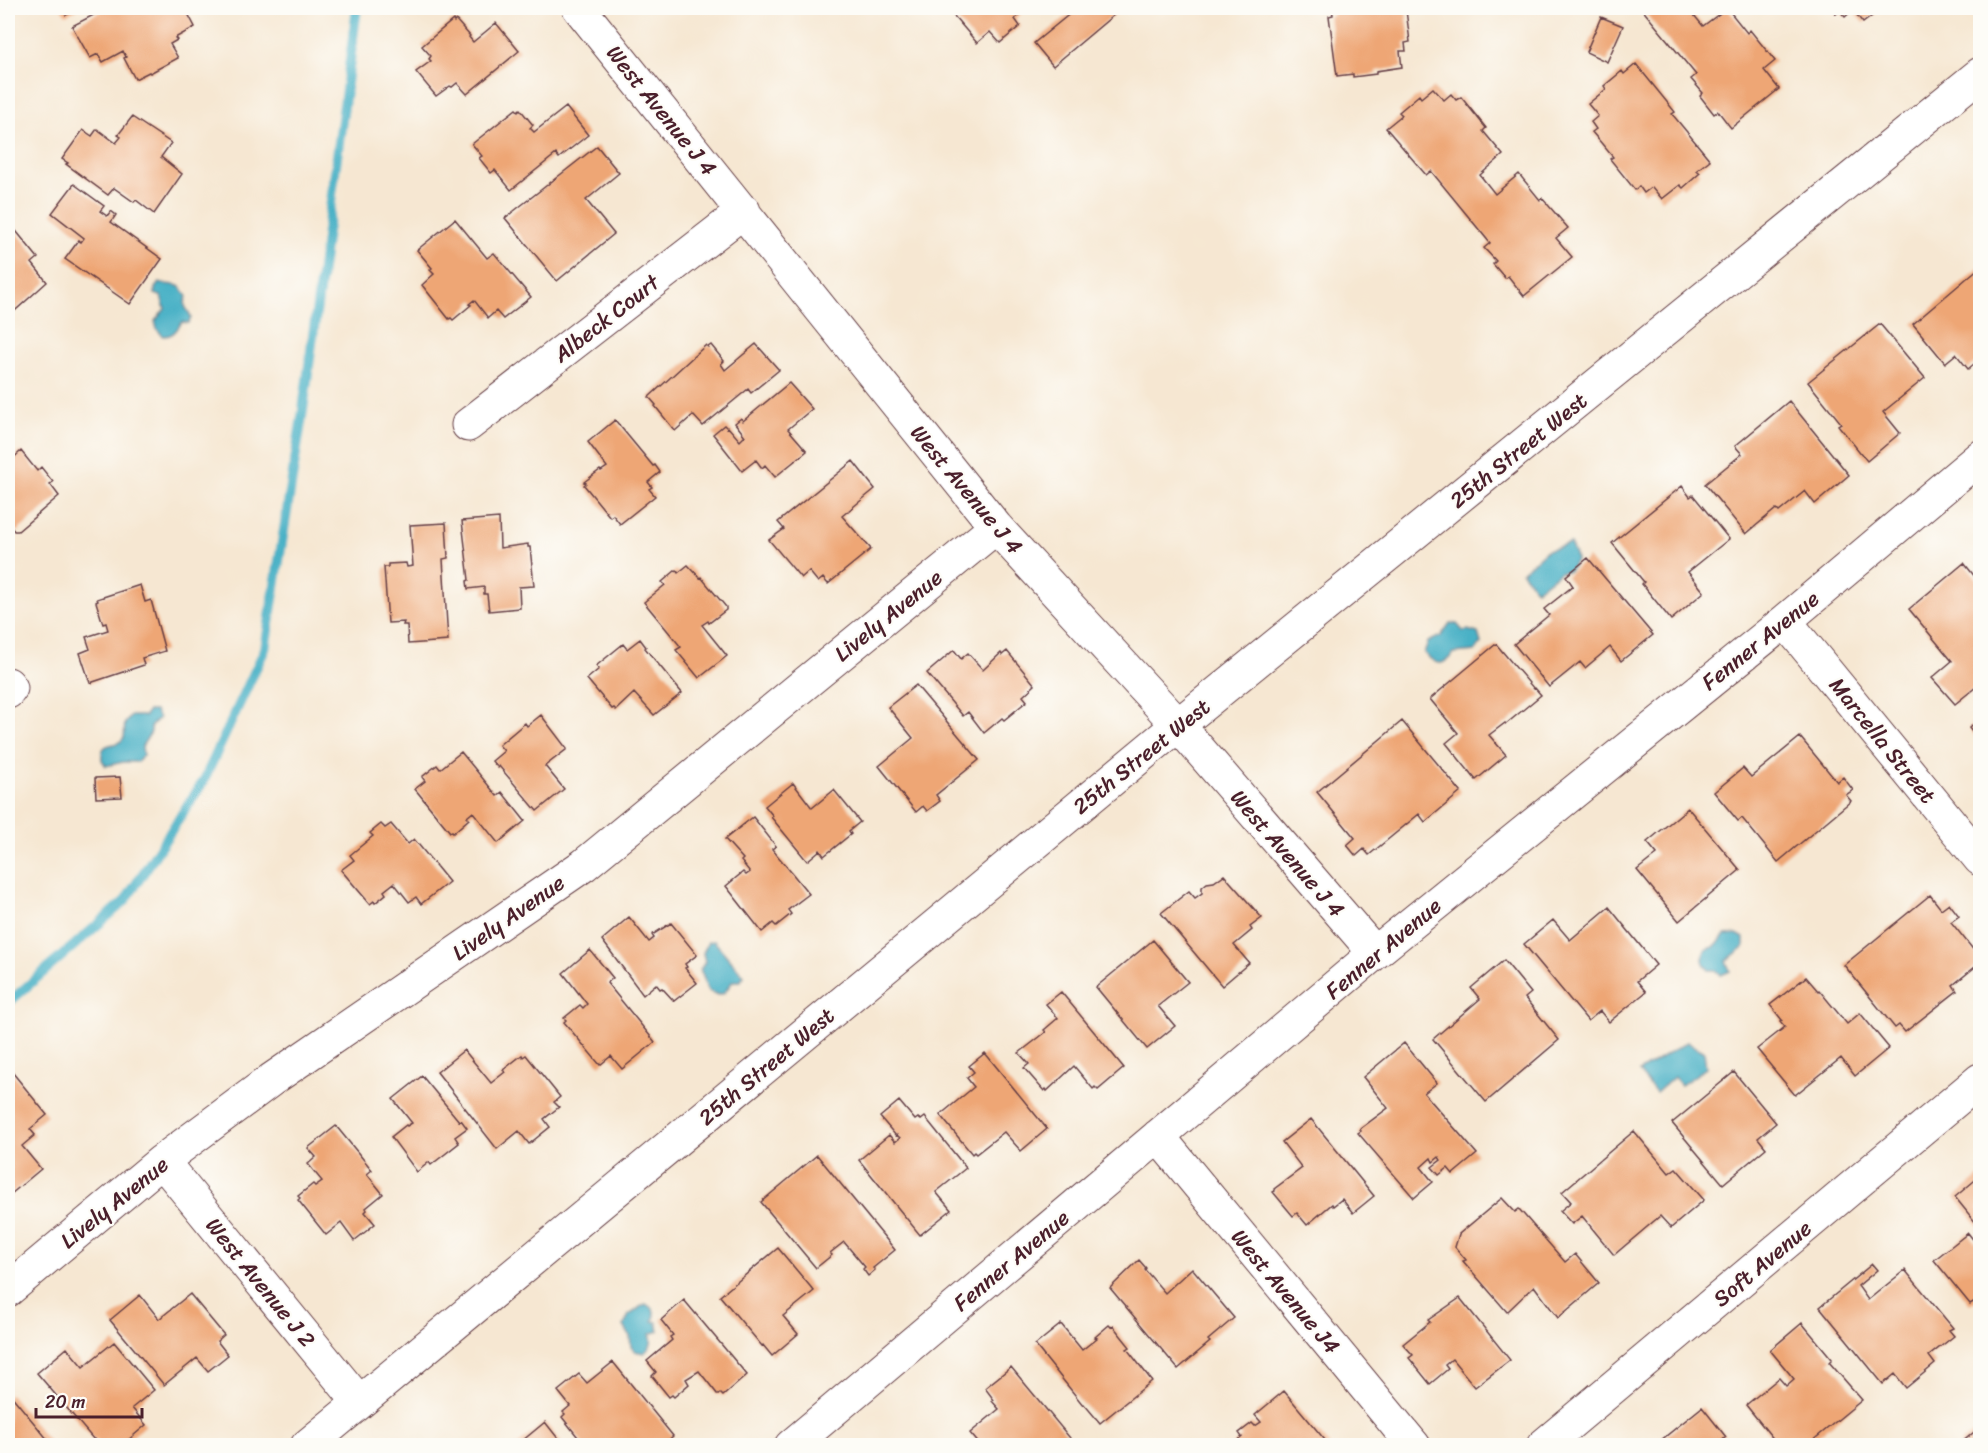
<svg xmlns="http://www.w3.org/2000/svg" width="1988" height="1453" font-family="Sriracha,sans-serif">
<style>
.water{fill:#48b1c6;stroke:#496878;stroke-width:1.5}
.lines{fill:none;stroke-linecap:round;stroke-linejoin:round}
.stream{stroke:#48b1c6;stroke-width:10}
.building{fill:#eea674}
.minor-casing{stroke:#643d44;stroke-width:35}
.tertiary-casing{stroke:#643d44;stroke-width:35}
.minor{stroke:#fff;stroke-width:33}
.tertiary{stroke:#fff;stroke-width:33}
.labels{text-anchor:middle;stroke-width:4.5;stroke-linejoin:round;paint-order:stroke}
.street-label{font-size:22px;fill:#4a1f2b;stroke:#fdfcf7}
</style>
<rect width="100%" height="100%" fill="#fdfcf7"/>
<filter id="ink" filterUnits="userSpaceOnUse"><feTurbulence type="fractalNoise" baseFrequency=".0167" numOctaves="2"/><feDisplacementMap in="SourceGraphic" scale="12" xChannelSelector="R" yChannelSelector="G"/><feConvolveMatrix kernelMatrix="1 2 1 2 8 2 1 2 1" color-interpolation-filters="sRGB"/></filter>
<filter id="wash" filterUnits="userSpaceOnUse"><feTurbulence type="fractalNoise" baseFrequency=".008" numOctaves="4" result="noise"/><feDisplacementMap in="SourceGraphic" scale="24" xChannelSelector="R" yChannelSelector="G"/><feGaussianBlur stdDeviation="1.35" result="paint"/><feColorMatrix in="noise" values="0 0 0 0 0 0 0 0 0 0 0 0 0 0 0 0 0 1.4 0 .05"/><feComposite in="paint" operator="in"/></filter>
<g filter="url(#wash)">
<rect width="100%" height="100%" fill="#f6e7d2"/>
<path class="water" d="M 159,283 C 174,287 179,280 187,297 C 181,310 189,307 191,318 L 188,323 L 182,322 C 176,331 173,336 163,336 L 157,329 L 155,321 L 165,309 L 161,296 L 155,294 L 155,288 Z
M 1570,544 L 1577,559 L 1569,571 L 1560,572 L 1536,590 L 1522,572 L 1547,550 Z
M 1450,623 L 1457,624 L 1463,631 L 1468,630 L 1478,633 L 1481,643 L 1475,651 L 1454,653 C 1442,668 1436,665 1424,653 L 1428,642 L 1441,636 Z
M 148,711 L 155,711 L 159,718 L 151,726 L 151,732 L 142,746 L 143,755 L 137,762 L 123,762 L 106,766 L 102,760 C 100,737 118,750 124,737 C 125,734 124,727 125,723 L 131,716 L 145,716 Z
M 1737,934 L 1744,938 L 1744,947 L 1726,961 L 1730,971 L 1721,975 L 1716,970 L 1709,970 C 1702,963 1702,959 1705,950 L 1714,947 L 1725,935 Z
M 714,941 L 744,976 L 740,981 L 733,981 L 724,993 L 718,995 L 708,991 C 704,983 705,977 700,970 L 705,962 L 703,953 L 708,942 Z
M 1687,1042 L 1704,1052 L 1706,1068 L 1681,1085 L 1674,1077 L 1656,1093 L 1639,1072 Z
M 646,1304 L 653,1309 L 655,1315 L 653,1321 L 657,1322 L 659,1331 L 650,1334 C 653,1343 651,1347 644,1353 L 635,1351 L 631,1347 L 630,1336 L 624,1326 L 629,1315 C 636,1312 639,1306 646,1304 Z"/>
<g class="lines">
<path class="stream" d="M 8,1003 L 125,901 L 203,782 L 265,649 L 303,410 L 357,8"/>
</g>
<g id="blocks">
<path class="building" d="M 61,8 L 80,8 L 66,15 Z
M 107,8 L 185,8 L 195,27 L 175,38 L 177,40 L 170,44 L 178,58 L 150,73 L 149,72 L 135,79 L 124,58 L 126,57 L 123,51 L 103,62 L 98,54 L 90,58 L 72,26 Z
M 950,8 L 1023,8 L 1025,10 L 1015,19 L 1020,26 L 1000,43 L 990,32 L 977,43 L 948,9 Z
M 1077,8 L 1122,8 L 1053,66 L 1034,43 Z
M 1332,8 L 1409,8 L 1410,10 L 1406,10 L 1410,42 L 1405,43 L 1406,51 L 1400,51 L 1402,67 L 1376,71 L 1376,74 L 1353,77 L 1353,74 L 1337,76 L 1329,16 L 1333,15 Z
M 1641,8 L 1688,8 L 1703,26 L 1727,8 L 1747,33 L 1750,30 L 1775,61 L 1764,70 L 1779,89 L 1731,128 L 1718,111 L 1714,114 L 1700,96 L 1703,93 L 1691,79 L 1696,75 Z
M 1831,8 L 1887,8 L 1881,12 L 1880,10 L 1863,23 L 1853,10 L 1845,17 L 1840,11 L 1836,14 Z
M 1601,17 L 1623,26 L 1607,62 L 1586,52 Z
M 453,20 L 454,22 L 456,20 L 470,36 L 469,37 L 473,42 L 496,23 L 519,51 L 467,94 L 457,83 L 452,87 L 450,86 L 436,96 L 416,72 L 431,61 L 429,59 L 431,56 L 422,46 Z
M 1636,64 L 1675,112 L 1672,114 L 1710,160 L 1697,170 L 1700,173 L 1683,188 L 1680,185 L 1662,199 L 1652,187 L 1644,193 L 1639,186 L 1635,190 L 1610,159 L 1613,157 L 1592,132 L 1596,129 L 1591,122 L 1598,116 L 1588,104 L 1606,89 L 1604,86 L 1622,71 L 1624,74 Z
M 1433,88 L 1444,100 L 1451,94 L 1456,100 L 1461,97 L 1486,128 L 1483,131 L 1503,155 L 1480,175 L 1495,194 L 1519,174 L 1540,200 L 1542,198 L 1568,228 L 1556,238 L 1572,257 L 1524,296 L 1508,276 L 1505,278 L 1493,264 L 1496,261 L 1484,248 L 1490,243 L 1431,171 L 1426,175 L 1386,128 L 1402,115 L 1399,112 L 1419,95 L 1421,98 Z
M 566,107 L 588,135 L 559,158 L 556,154 L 511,190 L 495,170 L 491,173 L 479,158 L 482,156 L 472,144 L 516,109 L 518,111 L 520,109 L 533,125 L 530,128 L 534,132 Z
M 132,117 L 171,143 L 161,157 L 182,174 L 154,214 L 136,200 L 134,202 L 114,188 L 108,195 L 66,164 L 68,163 L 62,159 L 83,130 L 92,136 L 97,129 L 116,143 L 121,137 L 118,135 Z
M 597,146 L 619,173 L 586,200 L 614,234 L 557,281 L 505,218 Z
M 74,184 L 104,206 L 100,211 L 107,216 L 111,211 L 116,215 L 111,222 L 162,259 L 130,304 L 65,259 L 79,240 L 81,242 L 84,238 L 52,213 Z
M 455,219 L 487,258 L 494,253 L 531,297 L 503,319 L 496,311 L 488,318 L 474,300 L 469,304 L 471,305 L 453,320 L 451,318 L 449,319 L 422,285 L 434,274 L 430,270 L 432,268 L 417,250 Z
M 8,221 L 38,258 L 32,263 L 47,282 L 8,317 Z
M 1980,267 L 1980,359 L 1968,369 L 1956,354 L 1945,363 L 1913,324 Z
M 1880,324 L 1925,378 L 1883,412 L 1900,433 L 1867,461 L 1838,425 L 1841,423 L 1808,382 Z
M 756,344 L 779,370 L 751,393 L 748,389 L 703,426 L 693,415 L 675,431 L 655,406 L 656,405 L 649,397 L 706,345 L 708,347 L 711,345 L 724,361 L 721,364 L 725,370 Z
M 789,383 L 812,409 L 788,429 L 807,451 L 775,477 L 765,465 L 762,468 L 756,460 L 742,471 L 713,434 L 724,425 L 727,428 L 728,427 L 740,441 L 745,436 L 735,423 L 741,418 L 743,421 Z
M 1789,401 L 1849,475 L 1815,504 L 1805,491 L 1779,512 L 1776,509 L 1746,534 L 1705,484 L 1742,454 L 1735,446 Z
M 615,420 L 653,466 L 655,465 L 660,472 L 648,482 L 652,487 L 649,489 L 655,496 L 620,524 L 613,515 L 610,517 L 584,485 L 586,483 L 584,482 L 600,470 L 601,471 L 607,467 L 588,442 Z
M 21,451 L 37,471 L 41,467 L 53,482 L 50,484 L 59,496 L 18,531 L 14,531 L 8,523 L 8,463 Z
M 853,461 L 875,489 L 842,516 L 871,549 L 828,584 L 823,578 L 818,582 L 809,571 L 801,578 L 769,540 L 784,529 L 778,522 Z
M 1682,486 L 1690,497 L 1693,495 L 1729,539 L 1688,572 L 1704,592 L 1671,620 L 1642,584 L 1644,582 L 1612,543 Z
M 499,518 L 500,548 L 528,544 L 528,547 L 530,547 L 534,586 L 519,587 L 520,608 L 489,611 L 487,594 L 484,594 L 484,587 L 468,589 L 467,581 L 469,580 L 462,521 Z
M 446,523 L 448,558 L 443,559 L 448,641 L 408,644 L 407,625 L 403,625 L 404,622 L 388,623 L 384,567 L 388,567 L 388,564 L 406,563 L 407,567 L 413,566 L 410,525 Z
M 1588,558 L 1653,635 L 1621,661 L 1610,647 L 1585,668 L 1580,662 L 1549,687 L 1514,644 L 1549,615 L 1544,609 L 1573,586 L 1566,576 Z
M 1964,563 L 1980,583 L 1980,689 L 1979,691 L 1976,687 L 1955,704 L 1932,678 L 1952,661 L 1909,609 Z
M 688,565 L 700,578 L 701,577 L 726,607 L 726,610 L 709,623 L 708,621 L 702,625 L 727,656 L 699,678 L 676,650 L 681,647 L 644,602 L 665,585 L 662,582 L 676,570 L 678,573 Z
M 140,585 L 145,602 L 151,600 L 165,651 L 142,658 L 144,665 L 90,683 L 80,653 L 90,649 L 86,637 L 108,630 L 106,623 L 103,624 L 96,602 L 98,601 L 97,599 Z
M 640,639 L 646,647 L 645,648 L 682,693 L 654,715 L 634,693 L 616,710 L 614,708 L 612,709 L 587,679 L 599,669 L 596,666 L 623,644 L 627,649 Z
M 1496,644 L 1534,689 L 1535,688 L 1541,695 L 1506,724 L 1505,723 L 1489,735 L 1506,755 L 1476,780 L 1446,743 L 1458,733 L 1430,699 Z
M 954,650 L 961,659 L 968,653 L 983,670 L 1001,653 L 1002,655 L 1007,651 L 1035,685 L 1023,696 L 1027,701 L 1004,720 L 1002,718 L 984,733 L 968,712 L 963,716 L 927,673 Z
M 916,685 L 979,760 L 936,795 L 940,801 L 927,811 L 923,806 L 916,812 L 879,766 L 913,738 L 888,707 Z
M 541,715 L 567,749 L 545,766 L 564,789 L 537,811 L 499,766 L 498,768 L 492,761 L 504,751 L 499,745 L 525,723 L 527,726 Z
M 1980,718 L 1980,742 L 1969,728 Z
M 1402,721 L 1461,792 L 1425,822 L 1419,814 L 1369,855 L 1364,849 L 1356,856 L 1347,845 L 1355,838 L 1317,792 Z
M 1800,737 L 1837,782 L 1843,777 L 1853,790 L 1846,795 L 1851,801 L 1778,862 L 1742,818 L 1738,821 L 1714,792 L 1743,768 L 1751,777 Z
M 461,752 L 497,796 L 502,792 L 525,821 L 498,843 L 473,812 L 467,817 L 469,819 L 453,833 L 452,831 L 450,832 L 415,789 L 425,781 L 422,777 L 437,765 L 440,769 Z
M 120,777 L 122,797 L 96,798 L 95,778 Z
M 793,783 L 812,808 L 834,790 L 860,822 L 849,831 L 851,834 L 824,856 L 820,850 L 807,861 L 771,817 L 773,816 L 765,806 Z
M 1688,808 L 1740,870 L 1679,921 L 1637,870 L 1657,854 L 1647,842 Z
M 753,817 L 776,846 L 772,849 L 809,894 L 788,910 L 791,914 L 776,926 L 773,923 L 762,932 L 726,886 L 743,872 L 746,875 L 750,872 L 741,861 L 743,859 L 725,839 Z
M 381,824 L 385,828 L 391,824 L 408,844 L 414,839 L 449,882 L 421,904 L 416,897 L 409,902 L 394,883 L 384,891 L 386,894 L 375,903 L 374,901 L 370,904 L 341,870 L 354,860 L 350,855 L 373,836 L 370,833 Z
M 1224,875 L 1262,918 L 1250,927 L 1252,930 L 1234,945 L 1249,963 L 1222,986 L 1161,913 L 1189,891 L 1195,898 L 1202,893 L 1202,887 L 1207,883 L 1214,882 Z
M 1930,895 L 1941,909 L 1949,903 L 1959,916 L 1951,922 L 1980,958 L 1980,963 L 1953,985 L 1957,991 L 1905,1032 L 1899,1025 L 1895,1028 L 1844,965 Z
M 1609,907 L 1656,965 L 1637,981 L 1646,992 L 1609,1022 L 1600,1011 L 1588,1021 L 1524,944 L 1553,920 L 1570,940 Z
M 629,917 L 649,942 L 654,938 L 652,935 L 671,923 L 697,955 L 685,964 L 687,967 L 685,968 L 697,983 L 674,1001 L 662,988 L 660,989 L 656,984 L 643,995 L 602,940 Z
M 1153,940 L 1188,982 L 1158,1006 L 1175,1026 L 1147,1049 L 1096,987 Z
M 590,950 L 613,978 L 607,983 L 655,1042 L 622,1069 L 611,1056 L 600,1065 L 564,1022 L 566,1020 L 564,1018 L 580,1005 L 583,1008 L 587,1004 L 563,973 Z
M 1504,960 L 1531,993 L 1525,998 L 1559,1040 L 1486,1102 L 1433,1039 L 1480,999 L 1471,988 Z
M 1806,977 L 1818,991 L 1819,990 L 1847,1024 L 1860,1013 L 1889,1048 L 1855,1076 L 1841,1058 L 1795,1095 L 1757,1049 L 1785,1027 L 1780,1021 L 1782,1020 L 1770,1005 Z
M 1061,992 L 1124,1068 L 1098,1090 L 1095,1087 L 1093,1089 L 1074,1066 L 1047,1091 L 1046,1089 L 1044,1091 L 1024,1068 L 1029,1064 L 1019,1053 L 1046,1032 L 1044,1030 L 1058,1018 L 1046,1004 Z
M 1404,1043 L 1437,1083 L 1424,1093 L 1477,1154 L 1453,1174 L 1448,1168 L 1439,1175 L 1432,1167 L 1441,1160 L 1439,1157 L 1433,1162 L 1431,1158 L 1421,1167 L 1433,1182 L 1414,1198 L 1358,1133 L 1361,1131 L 1360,1129 L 1388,1108 L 1363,1077 Z
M 464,1050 L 491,1083 L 505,1072 L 503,1070 L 522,1055 L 523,1057 L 526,1055 L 560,1097 L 554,1102 L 559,1107 L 544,1119 L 550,1127 L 529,1144 L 519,1131 L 497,1149 L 437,1072 Z
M 985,1053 L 1047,1129 L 1021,1151 L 1004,1132 L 976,1154 L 974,1152 L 972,1154 L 940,1115 L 974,1087 L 967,1078 L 974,1072 L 969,1066 Z
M 8,1067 L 47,1115 L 30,1129 L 35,1135 L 22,1146 L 41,1169 L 11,1194 L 8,1190 Z
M 1734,1072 L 1776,1123 L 1758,1138 L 1766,1148 L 1723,1184 L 1672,1123 Z
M 422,1076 L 459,1121 L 461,1120 L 467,1128 L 455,1137 L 459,1143 L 431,1165 L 429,1162 L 417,1172 L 391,1137 L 406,1125 L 407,1126 L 412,1123 L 393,1099 Z
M 899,1101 L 915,1120 L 918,1118 L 921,1120 L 925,1117 L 966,1168 L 936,1192 L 951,1210 L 920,1235 L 859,1160 L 889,1135 L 895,1142 L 900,1138 L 897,1135 L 896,1136 L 880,1117 Z
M 1311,1119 L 1374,1196 L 1353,1213 L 1342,1199 L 1333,1206 L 1332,1204 L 1307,1225 L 1297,1213 L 1293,1216 L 1273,1192 L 1275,1191 L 1274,1189 L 1302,1168 L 1282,1142 Z
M 336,1126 L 372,1170 L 367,1174 L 383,1194 L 366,1208 L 367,1210 L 365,1212 L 375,1224 L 354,1241 L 341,1223 L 326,1235 L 298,1200 L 300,1198 L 298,1196 L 313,1184 L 315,1186 L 322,1181 L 308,1164 L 316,1157 L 308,1148 Z
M 1634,1131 L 1669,1173 L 1676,1168 L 1704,1200 L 1671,1228 L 1660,1216 L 1614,1255 L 1582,1216 L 1572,1224 L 1560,1211 L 1571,1202 L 1562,1192 Z
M 817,1155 L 895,1250 L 873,1268 L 875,1270 L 868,1276 L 863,1269 L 865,1267 L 844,1242 L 830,1253 L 832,1255 L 816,1268 L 761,1202 Z
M 1980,1176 L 1980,1228 L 1955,1197 Z
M 1502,1198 L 1515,1212 L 1519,1209 L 1565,1262 L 1575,1254 L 1599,1283 L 1558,1318 L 1534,1286 L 1507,1312 L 1463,1261 L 1466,1260 L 1455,1247 L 1459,1234 Z
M 1968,1233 L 1975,1242 L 1980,1238 L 1980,1308 L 1975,1301 L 1970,1304 L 1934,1260 Z
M 778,1248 L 814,1291 L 783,1316 L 798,1334 L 772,1356 L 763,1345 L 762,1346 L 720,1296 Z
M 1139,1260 L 1146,1268 L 1145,1270 L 1165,1293 L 1192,1268 L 1234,1318 L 1208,1340 L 1210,1342 L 1178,1369 L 1110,1288 Z
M 1872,1264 L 1877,1270 L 1858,1286 L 1868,1300 L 1905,1270 L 1953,1328 L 1949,1330 L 1954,1336 L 1929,1356 L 1935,1364 L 1906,1388 L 1895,1374 L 1883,1384 L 1820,1307 Z
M 190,1294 L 224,1335 L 217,1341 L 228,1355 L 208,1371 L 197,1358 L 164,1385 L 110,1320 L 140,1295 L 159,1319 Z
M 1460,1298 L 1510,1360 L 1475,1387 L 1452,1359 L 1445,1365 L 1448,1369 L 1430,1384 L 1409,1358 L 1413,1355 L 1403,1344 L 1430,1322 L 1428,1320 Z
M 684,1300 L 747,1375 L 723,1396 L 720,1393 L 718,1395 L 699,1371 L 686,1379 L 689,1384 L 674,1397 L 672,1395 L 669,1397 L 652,1376 L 656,1372 L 647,1361 L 672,1340 L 670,1337 L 673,1335 L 661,1320 Z
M 1802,1323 L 1832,1359 L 1829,1362 L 1862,1400 L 1806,1446 L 1779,1446 L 1746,1405 L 1779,1378 L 1786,1386 L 1794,1379 L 1770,1350 Z
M 1061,1324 L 1082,1350 L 1097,1338 L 1095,1337 L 1109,1325 L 1111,1327 L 1113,1326 L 1130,1347 L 1127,1349 L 1152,1381 L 1100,1423 L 1084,1404 L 1083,1405 L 1035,1345 Z
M 114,1342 L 154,1390 L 132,1408 L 146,1425 L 121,1446 L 101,1446 L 95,1439 L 94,1440 L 37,1373 L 67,1348 L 83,1367 Z
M 613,1362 L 673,1436 L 662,1446 L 635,1446 L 630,1440 L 624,1446 L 585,1446 L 562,1417 L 565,1414 L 563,1412 L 570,1406 L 558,1391 L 579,1374 L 587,1383 Z
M 1011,1367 L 1075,1444 L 1074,1446 L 981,1446 L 970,1433 L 999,1409 L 992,1401 L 994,1400 L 985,1388 Z
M 1284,1391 L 1330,1446 L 1231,1446 L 1242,1437 L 1239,1433 L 1252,1423 L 1255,1426 L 1261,1422 L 1255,1415 Z
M 10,1394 L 53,1446 L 8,1446 L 8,1396 Z
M 1702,1407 L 1726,1437 L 1716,1446 L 1663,1446 L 1660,1441 Z
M 545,1422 L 564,1446 L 516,1446 Z
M 1980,1427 L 1980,1446 L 1961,1446 L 1960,1444 Z"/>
</g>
</g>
<g filter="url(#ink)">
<use href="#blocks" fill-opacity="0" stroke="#643d44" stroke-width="1.5"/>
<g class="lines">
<g class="minor-casing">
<path id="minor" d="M 579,8 L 996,527 L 1178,725 L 1375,953
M 468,425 L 744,211
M 1785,621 L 1980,859
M 8,684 L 11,688 L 8,692
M 1158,1136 L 1414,1446
M 162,1161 L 359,1402
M 8,1290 L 162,1161 L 271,1080 L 584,865 L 996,527
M 791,1446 L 1375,953 L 1785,621 L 1980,457
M 1543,1446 L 1980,1080"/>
</g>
<g class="tertiary-casing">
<path id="tertiary" d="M 307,1446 L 1178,725 L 1980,74"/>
</g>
<use href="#minor" class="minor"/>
<use href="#tertiary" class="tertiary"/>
</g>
</g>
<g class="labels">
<g class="street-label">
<text transform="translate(662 110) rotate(51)" y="8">West Avenue J 4</text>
<text transform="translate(606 318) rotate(-38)" y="8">Albeck Court</text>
<text transform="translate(1518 450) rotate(-39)" y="8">25th Street West</text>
<text transform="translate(967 489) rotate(50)" y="8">West Avenue J 4</text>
<text transform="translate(888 615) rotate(-39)" y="8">Lively Avenue</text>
<text transform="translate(1760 640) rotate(-39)" y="8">Fenner Avenue</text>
<text transform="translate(1883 740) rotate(51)" y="8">Marcella Street</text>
<text transform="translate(1141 756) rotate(-39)" y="8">25th Street West</text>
<text transform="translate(1288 853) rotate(49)" y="8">West Avenue J 4</text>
<text transform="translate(508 917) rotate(-35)" y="8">Lively Avenue</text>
<text transform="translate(1383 948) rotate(-40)" y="8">Fenner Avenue</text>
<text transform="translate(766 1066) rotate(-40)" y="8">25th Street West</text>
<text transform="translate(114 1202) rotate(-39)" y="8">Lively Avenue</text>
<text transform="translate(1011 1260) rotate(-40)" y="8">Fenner Avenue</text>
<text transform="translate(1762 1263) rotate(-40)" y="8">Soft Avenue</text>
<text transform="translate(261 1282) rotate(51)" y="8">West Avenue J 2</text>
<text transform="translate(1286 1291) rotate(50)" y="8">West Avenue J4</text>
</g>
</g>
<rect width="1988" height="1453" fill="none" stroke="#fdfcf7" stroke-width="30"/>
<path d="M36 1408v9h106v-9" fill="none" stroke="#4a1f2b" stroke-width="3"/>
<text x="45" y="1408" font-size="18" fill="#4a1f2b" stroke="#fdfcf7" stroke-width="4.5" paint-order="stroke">20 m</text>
</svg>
